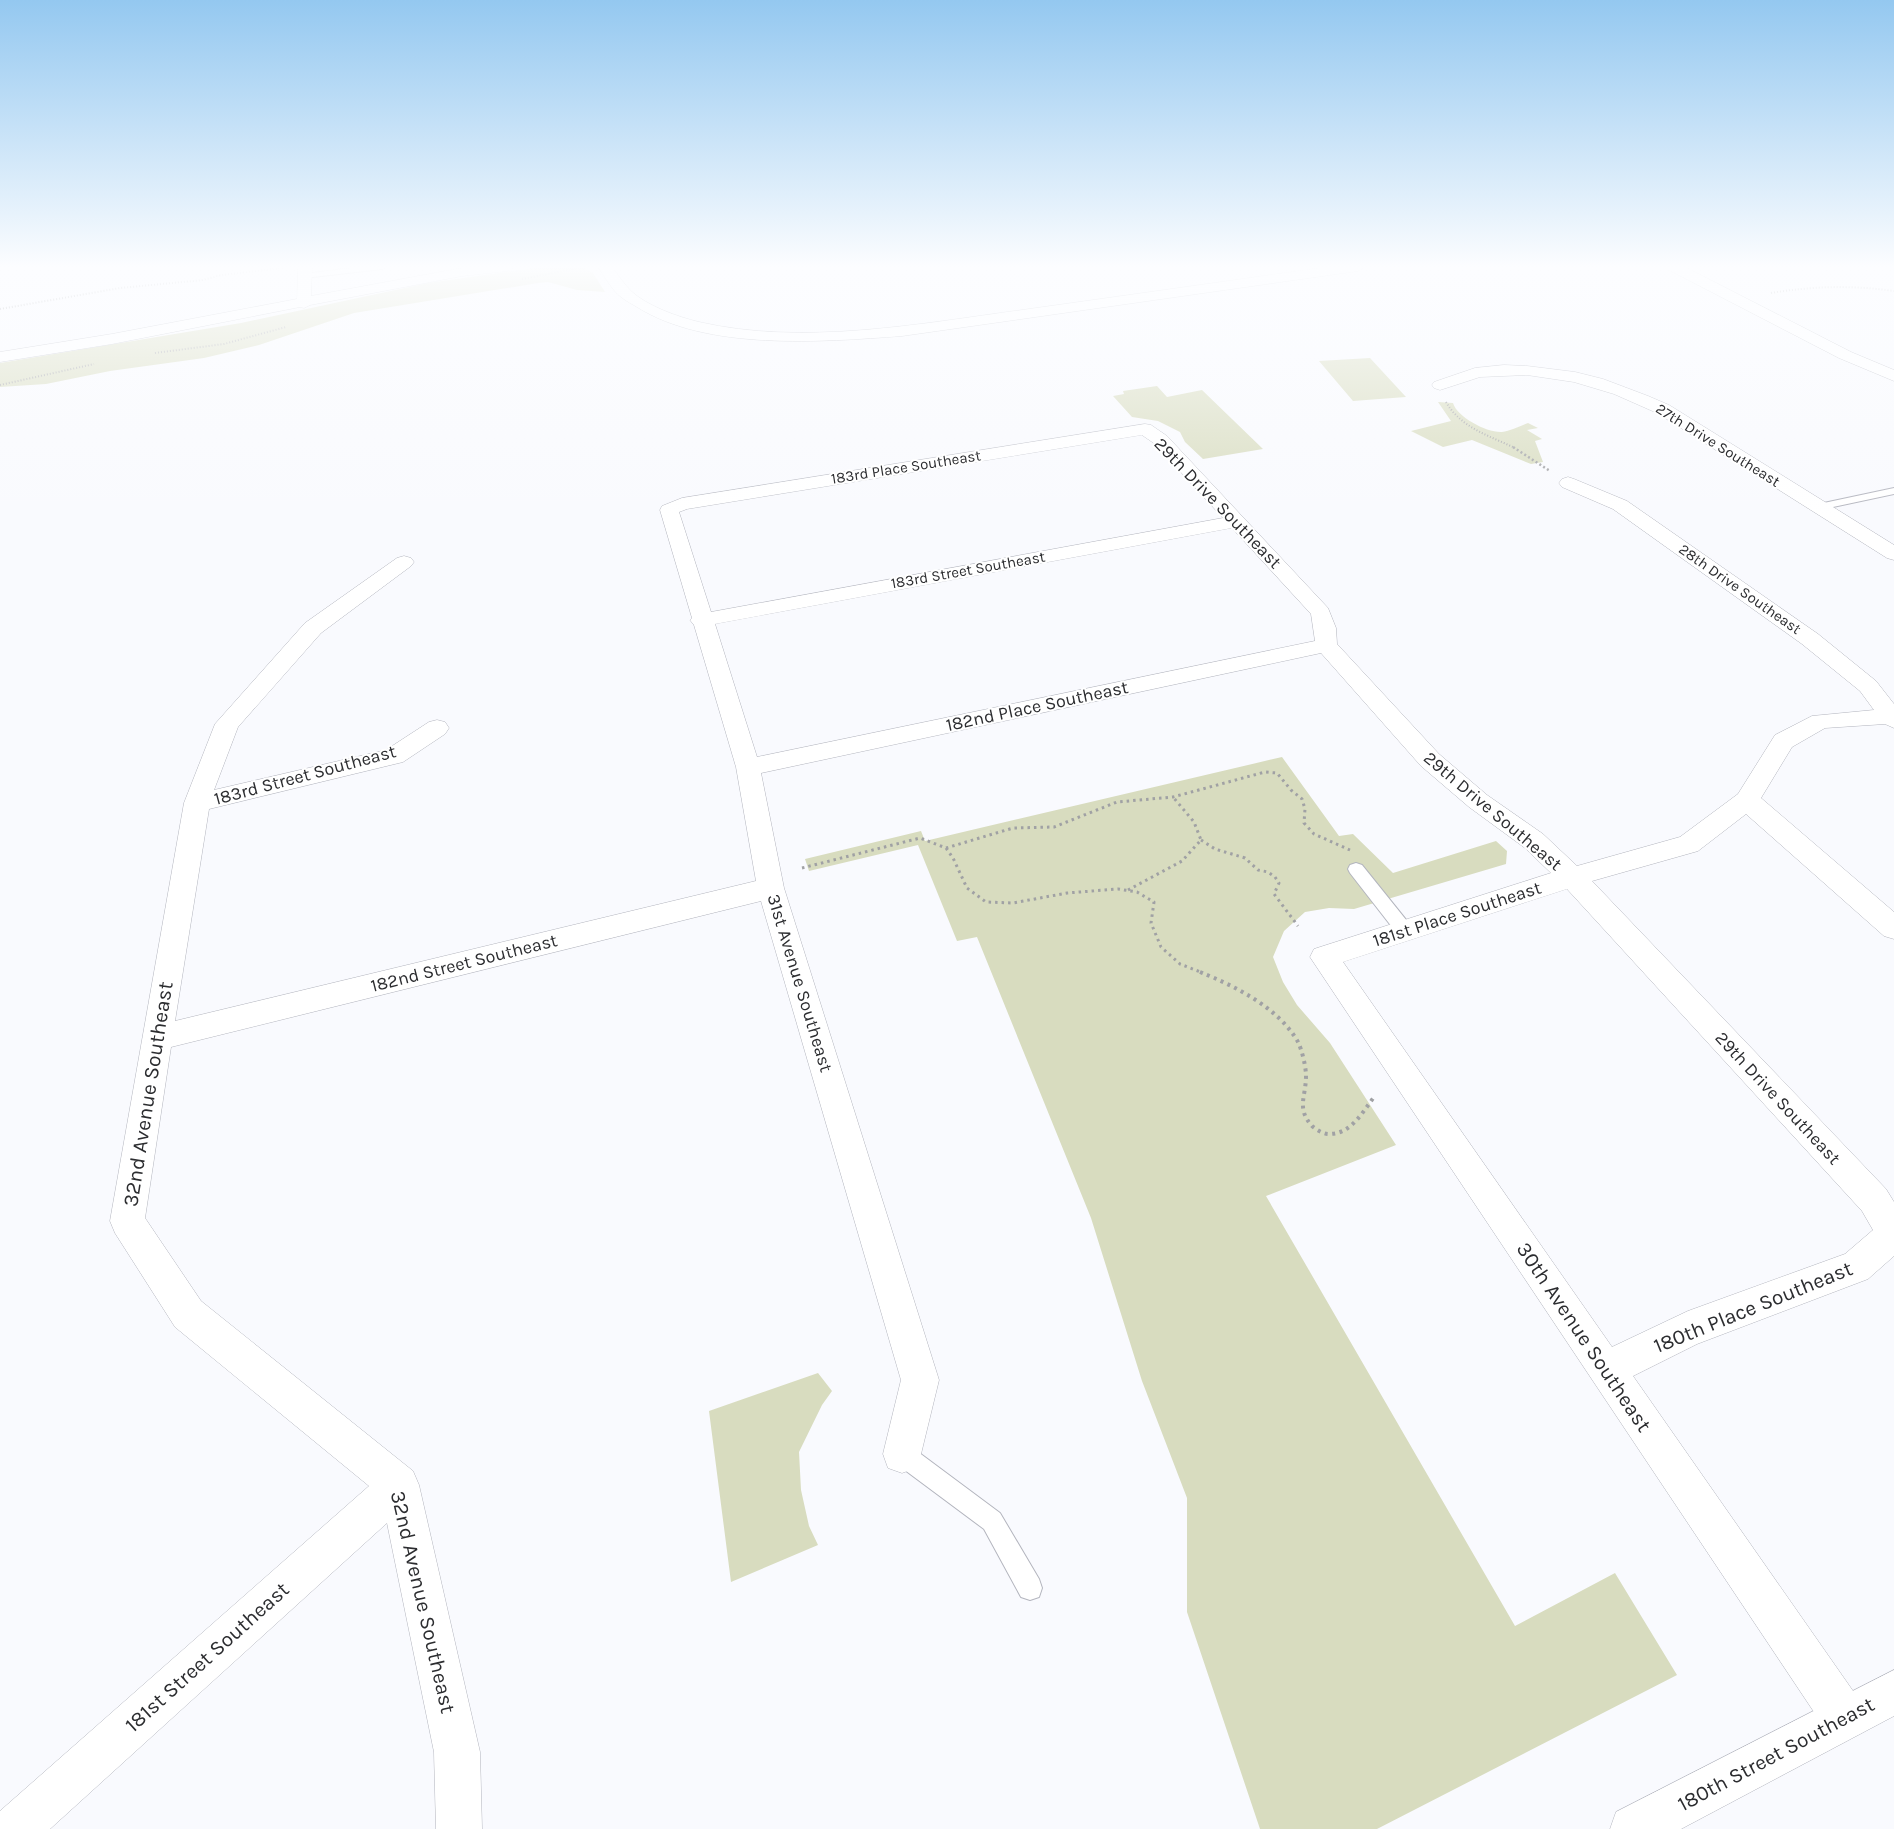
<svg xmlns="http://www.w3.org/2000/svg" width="1894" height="1829" font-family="Karla,sans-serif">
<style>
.green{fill:#d8dcbf}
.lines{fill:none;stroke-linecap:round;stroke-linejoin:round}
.lane-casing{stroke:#b3b5be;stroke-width:2}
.street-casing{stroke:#b3b5be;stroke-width:1}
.secondary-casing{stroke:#b3b5be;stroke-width:1}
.path-far3{stroke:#a0a1a4;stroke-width:2;stroke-dasharray:1 2;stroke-linecap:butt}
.path-far2{stroke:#a0a1a4;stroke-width:2.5;stroke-dasharray:2 2.5;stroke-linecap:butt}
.path-far1{stroke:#a0a1a4;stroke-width:3;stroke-dasharray:2.5 4;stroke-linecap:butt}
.path{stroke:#a0a1a4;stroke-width:4;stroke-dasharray:3 4.5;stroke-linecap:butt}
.lane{fill:#fff;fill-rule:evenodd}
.street{fill:#fff;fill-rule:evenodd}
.secondary{fill:#fff;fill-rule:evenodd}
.labels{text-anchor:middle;stroke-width:4;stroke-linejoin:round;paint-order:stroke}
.far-street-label{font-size:15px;fill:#2c2d30;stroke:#fff}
.street-label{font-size:18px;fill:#2c2d30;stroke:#fff}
.near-street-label{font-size:21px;fill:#2c2d30;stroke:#fff}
</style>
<rect width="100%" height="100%" fill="#f9fafe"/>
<path class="green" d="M 542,267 L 582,267 L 593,273 L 605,292 L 577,290 L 548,282 L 538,283 L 354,313 L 259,345 L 204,358 L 110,371 L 46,384 L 0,387 L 0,363 L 241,323 L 428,283 Z
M 1370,358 L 1406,397 L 1353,401 L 1319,361 Z
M 1157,386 L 1167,397 L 1202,390 L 1263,449 L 1203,459 L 1185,442 L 1180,432 L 1158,421 L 1132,417 L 1113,396 L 1124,394 L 1123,391 Z
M 1438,402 L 1453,403 C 1457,417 1487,433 1502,432 C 1510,431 1520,426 1528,423 L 1538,428 L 1527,430 L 1542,439 L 1535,441 L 1543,462 L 1531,464 L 1472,440 L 1443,447 L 1411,431 L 1451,421 Z
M 1282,757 L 1339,836 L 1353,834 L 1393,873 L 1496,841 L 1507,851 L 1506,864 L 1354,909 L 1329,908 L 1305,912 L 1284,931 L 1273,957 L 1283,982 L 1297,1005 L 1330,1043 L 1396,1145 L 1266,1196 L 1515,1626 L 1615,1573 L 1677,1675 L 1377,1829 L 1260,1829 L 1187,1612 L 1187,1498 L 1142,1381 L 1091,1218 L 977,937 L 957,941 L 918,845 L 809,871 L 805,859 L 921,831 L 925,841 Z
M 818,1373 L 832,1391 L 822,1405 L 799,1452 L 801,1490 L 809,1526 L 818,1545 L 731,1582 L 709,1411 Z"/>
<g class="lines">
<g class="lane-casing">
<path id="lane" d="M 360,267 L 386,267 L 382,269 L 304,278 L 300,276 L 304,274 Z
M 1894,488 L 1894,494 L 1819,510 L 1813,507 L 1819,504 Z
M 1356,863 L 1362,865 L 1411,926 L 1413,931 L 1411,936 L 1405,937 L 1399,936 L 1350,873 L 1348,869 L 1350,865 Z
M 902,1442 L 910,1446 L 1000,1513 L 1039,1579 L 1042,1588 L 1039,1597 L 1030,1600 L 1021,1597 L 984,1529 L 894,1462 L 890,1454 L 894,1446 Z"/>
</g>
<g class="street-casing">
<path id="street" d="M 298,267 L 312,267 L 311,296 L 462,268 L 514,267 L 507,271 L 462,276 L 310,305 L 304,308 L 300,307 L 112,344 L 0,362 L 0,352 L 112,334 L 297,299 Z
M 598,267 L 612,267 C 618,275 624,284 631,291 C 647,306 678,317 699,322 C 803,346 918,324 1022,310 C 1124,296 1226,281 1328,267 L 1365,267 L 1358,271 L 902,336 C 822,342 707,351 637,307 C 632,304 626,301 621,297 C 612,290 605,277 598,267 Z
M 1667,267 L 1685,267 L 1851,352 L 1894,370 L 1894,381 L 1839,358 L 1669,270 Z
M 1504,365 L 1527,366 L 1575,372 L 1603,379 L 1648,396 L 1669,405 L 1894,545 L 1894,560 L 1887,558 L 1657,413 L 1614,394 L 1574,382 L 1527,375 L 1480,377 L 1440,390 L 1434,388 L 1432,385 L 1434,382 L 1475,368 Z
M 1145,424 L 1151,425 L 1167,436 L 1328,608 L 1336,628 L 1337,644 L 1439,754 L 1487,795 L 1543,834 L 1577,866 L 1680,837 L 1738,794 L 1775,735 L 1812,716 L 1874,710 L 1860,691 L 1802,644 L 1613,509 L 1562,487 L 1559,483 L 1562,479 L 1568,477 L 1574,479 L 1627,501 L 1818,634 L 1876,681 L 1894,704 L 1894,728 L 1885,724 L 1825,728 L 1792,747 L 1761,798 L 1894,912 L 1894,939 L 1884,936 L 1746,814 L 1698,851 L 1592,881 L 1886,1189 L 1894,1202 L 1894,1256 L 1868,1279 L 1697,1344 L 1633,1376 L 1860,1701 L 1866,1717 L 1860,1733 L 1844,1739 L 1828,1733 L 1310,957 L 1314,949 L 1551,873 L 1525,848 L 1469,807 L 1421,766 L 1321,653 L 761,773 L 784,888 L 939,1380 L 921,1454 L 916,1468 L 902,1473 L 888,1468 L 883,1454 L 901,1380 L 761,901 L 171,1047 L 145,1218 L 201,1301 L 413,1471 L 419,1485 L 480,1752 L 482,1829 L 436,1829 L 434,1752 L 387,1523 L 50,1829 L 0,1829 L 0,1811 L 369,1486 L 175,1327 L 115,1233 L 110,1221 L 184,803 L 215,724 L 305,623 L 397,558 L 404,556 L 411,558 L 414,562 L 411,566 L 321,633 L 238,727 L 214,790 L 386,750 L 429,722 L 437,720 L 445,722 L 449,728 L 445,734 L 403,762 L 209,809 L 175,1021 L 756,881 L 736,767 L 694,625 L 690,620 L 692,618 L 660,510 L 662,506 L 682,498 ZM 1142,435 L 1155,444 L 1223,518 L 711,612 L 679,512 L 687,509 ZM 1232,528 L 1311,614 L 1315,641 L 757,757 L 715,624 ZM 1567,889 L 1862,1211 L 1873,1230 L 1845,1254 L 1688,1311 L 1612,1347 L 1343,962 Z"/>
</g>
<g class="secondary-casing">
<path id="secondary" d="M 1894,1670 L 1894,1716 L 1681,1829 L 1610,1829 L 1616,1812 Z"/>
</g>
<path class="path-far3" d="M 522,279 L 584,267
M 1771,293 C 1813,286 1852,285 1894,291
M 0,309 L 120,288 L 203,280 L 221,275 L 283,268
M 155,353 L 224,344 L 286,327
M 0,385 L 94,364
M 1446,402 C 1461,428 1490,436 1515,448"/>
<path class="path-far2" d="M 1513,447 L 1550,471"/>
<path class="path-far1" d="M 1201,840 L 1215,849 L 1245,858 L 1258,870 L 1268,872 L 1275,877 L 1279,883 L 1274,894 L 1298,926
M 946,848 L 953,858 L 967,888 L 986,902 L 1013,903 L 1067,893 L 1118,889 L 1137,892 L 1154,902 L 1151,923 L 1161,947 L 1180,964 L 1203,973
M 802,868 L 920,838 L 946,848 L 1013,828 L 1054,827 L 1117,802 L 1173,797 L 1265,772 L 1277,773 L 1291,790 L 1302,799 L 1305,809 L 1304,823 L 1314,834 L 1350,850
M 1128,890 L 1182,861 L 1201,840 L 1194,822 L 1173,797"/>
<path class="path" d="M 1200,972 C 1235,986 1279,1008 1298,1042 C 1302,1050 1306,1067 1306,1076 C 1306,1097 1296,1108 1312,1126 C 1317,1130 1323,1134 1329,1134 C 1351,1134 1362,1113 1374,1097"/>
<use href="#lane" class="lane"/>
<use href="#street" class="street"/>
<use href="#secondary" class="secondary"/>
</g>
<linearGradient id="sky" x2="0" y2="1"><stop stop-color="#94c8f0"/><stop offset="0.51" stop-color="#fcfdff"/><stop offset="1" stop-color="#fcfdff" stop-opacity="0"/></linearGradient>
<rect width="1894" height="523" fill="url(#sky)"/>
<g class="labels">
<g class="far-street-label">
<text transform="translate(1718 445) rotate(32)" y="5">27th Drive Southeast</text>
<text transform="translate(906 467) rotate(-9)" y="5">183rd Place Southeast</text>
<text transform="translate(968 570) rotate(-10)" y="5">183rd Street Southeast</text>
<text transform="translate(1740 589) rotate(35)" y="5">28th Drive Southeast</text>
</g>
<g class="street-label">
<text transform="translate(1218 503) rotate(46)" y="6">29th Drive Southeast</text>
<text transform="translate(1037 706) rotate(-12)" y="6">182nd Place Southeast</text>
<text transform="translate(305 775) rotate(-15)" y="6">183rd Street Southeast</text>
<text transform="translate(1493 811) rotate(40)" y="6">29th Drive Southeast</text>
<text transform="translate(1457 914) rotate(-18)" y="6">181st Place Southeast</text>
<text transform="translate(464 963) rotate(-14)" y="6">182nd Street Southeast</text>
<text transform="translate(800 983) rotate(73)" y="6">31st Avenue Southeast</text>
<text transform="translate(1778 1098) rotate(47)" y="6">29th Drive Southeast</text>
</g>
<g class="near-street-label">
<text transform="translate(148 1094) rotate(-81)" y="7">32nd Avenue Southeast</text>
<text transform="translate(1753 1307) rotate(-22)" y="7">180th Place Southeast</text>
<text transform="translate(1584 1337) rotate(56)" y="7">30th Avenue Southeast</text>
<text transform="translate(423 1602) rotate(77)" y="7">32nd Avenue Southeast</text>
<text transform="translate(207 1657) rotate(-42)" y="7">181st Street Southeast</text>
<text transform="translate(1776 1754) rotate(-28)" y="7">180th Street Southeast</text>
</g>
</g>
</svg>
